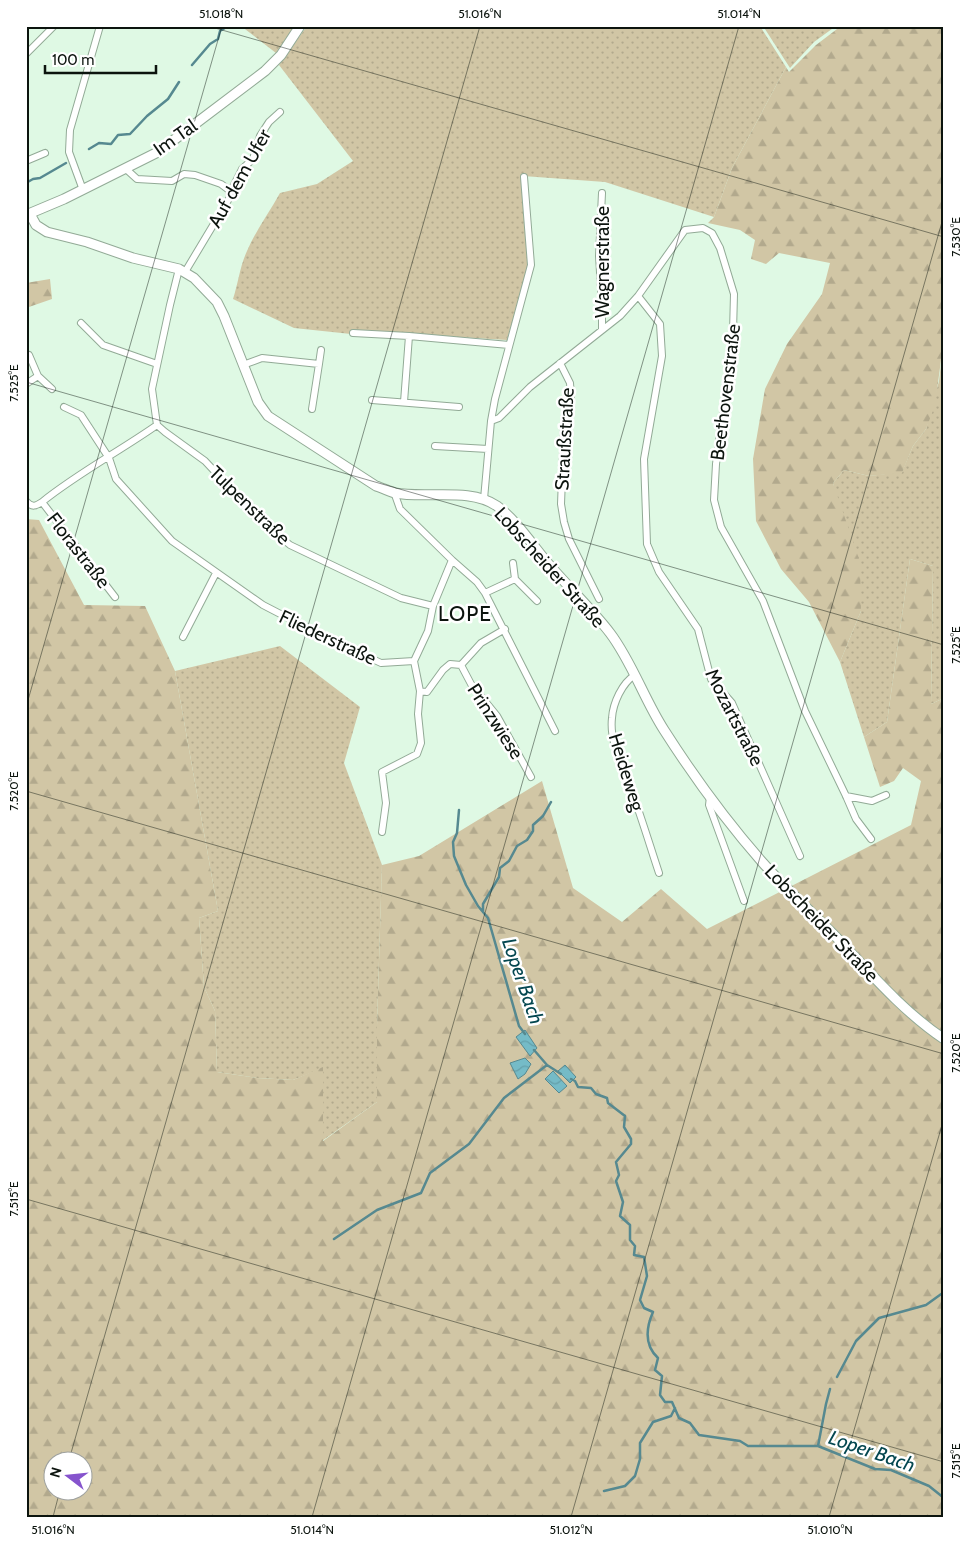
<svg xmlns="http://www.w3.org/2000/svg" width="970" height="1543" font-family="Cabin,sans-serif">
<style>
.grass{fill:url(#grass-dots)}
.forest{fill:url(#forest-firs);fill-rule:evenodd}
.water{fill:url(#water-waves);stroke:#568990}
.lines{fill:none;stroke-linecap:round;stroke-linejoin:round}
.stream{stroke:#568990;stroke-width:2.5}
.street-casing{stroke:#92aa96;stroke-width:8}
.secondary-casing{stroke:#92aa96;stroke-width:11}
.street{stroke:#fff;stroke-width:6}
.secondary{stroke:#fff;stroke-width:9}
.ticks{fill:none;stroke:#0c140e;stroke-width:1;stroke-opacity:0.45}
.labels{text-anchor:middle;stroke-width:5;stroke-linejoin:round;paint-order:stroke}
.street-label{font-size:19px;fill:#0c140e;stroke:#fff}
.water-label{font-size:20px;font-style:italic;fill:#044750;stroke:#fff}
.quarter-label{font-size:21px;letter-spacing:1px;fill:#0c140e;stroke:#fff}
.neatline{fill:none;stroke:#0c140e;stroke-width:2}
.ticks-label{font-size:12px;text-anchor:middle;fill:#0c140e}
</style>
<defs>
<pattern id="grass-dots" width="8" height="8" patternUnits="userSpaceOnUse" patternTransform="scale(1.25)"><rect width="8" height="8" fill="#d1c6a5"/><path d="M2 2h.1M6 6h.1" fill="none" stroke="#b2a98d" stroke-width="1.8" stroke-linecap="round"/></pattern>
<pattern id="forest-firs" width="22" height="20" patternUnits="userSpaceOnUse" patternTransform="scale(1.25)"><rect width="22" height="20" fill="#d1c6a5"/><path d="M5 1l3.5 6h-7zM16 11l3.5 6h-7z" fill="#b2a98d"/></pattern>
<pattern id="water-waves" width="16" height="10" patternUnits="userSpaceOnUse" patternTransform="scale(1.25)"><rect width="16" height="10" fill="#75bbc7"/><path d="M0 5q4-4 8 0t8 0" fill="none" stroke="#64a0aa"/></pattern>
</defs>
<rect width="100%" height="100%" fill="#dff9e4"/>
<path class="grass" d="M 241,26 L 295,26 L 276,53 Z
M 307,26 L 760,26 L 786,67 L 732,168 L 714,217 L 605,182 L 523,176 L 529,265 L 507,340 L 410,334 L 351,334 L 294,328 L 233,299 C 238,284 240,266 247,251 C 256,230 269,213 280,193 L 317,184 L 353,161 L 279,65 Z
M 763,26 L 836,26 L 814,42 L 790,68 Z
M 944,338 L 944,698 L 931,704 L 933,566 L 910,559 L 887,722 L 864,737 L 840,662 L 861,611 L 833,483 L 844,470 L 869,476 L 902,472 L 913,446 L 926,429 L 939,381 Z
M 280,646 L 360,707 L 344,763 L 382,865 L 377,1025 L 377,1102 L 322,1141 L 323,1068 L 293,1080 L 257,1078 L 217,1072 L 215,1011 L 204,987 L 199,918 L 218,911 L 175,671 Z"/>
<path class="forest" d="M 841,26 L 944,26 L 944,338 L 935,405 L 926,429 L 913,446 L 902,473 L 869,476 L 844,470 L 833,483 L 860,562 L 861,611 L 840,662 L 809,602 L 781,569 L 756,521 L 753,459 L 765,389 L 787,344 L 822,294 L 830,263 L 779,253 L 766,264 L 751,259 L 755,240 L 740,230 L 708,223 L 714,217 L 732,168 L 786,67 L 789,72 L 816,45 Z
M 50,279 L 52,299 L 26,308 L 26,283 Z
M 26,519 L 39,520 L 84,605 L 145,606 L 175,671 L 218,911 L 199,918 L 204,987 L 215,1011 L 217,1072 L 257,1078 L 293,1080 L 323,1067 L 323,1141 L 377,1102 L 377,1025 L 382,865 L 419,856 L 542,781 L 573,888 L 622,922 L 661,889 L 707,929 L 911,825 L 921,781 L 903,768 L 894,781 L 880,787 L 864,737 L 887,722 L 910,559 L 933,566 L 931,704 L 944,698 L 944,1517 L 26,1517 ZM 52,1460 L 82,1460 L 82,1490 L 52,1490 Z"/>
<path class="water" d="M 525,1030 L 537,1048 L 530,1056 L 516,1037 Z
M 525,1058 L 531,1064 L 525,1074 L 518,1079 L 510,1063 Z
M 565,1065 L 576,1077 L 570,1083 L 558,1071 Z
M 553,1071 L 567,1086 L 559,1093 L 545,1079 Z"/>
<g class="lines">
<path class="stream" d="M 192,65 L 210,44 L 218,39 L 220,31 L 228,26
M 89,149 L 99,143 L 111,144 L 118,135 L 130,134 L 147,116 L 168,99 L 179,82
M 26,183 L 33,179 L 40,178 L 66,163
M 459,810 L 457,833 L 453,842 L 454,856 L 466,885 L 478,906 L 488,918 L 519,1026 L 525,1034
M 483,911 L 483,904 L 499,877 L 500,868 L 509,861 L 517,846 L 527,840 L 533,831 L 533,825 L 543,816 L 551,802
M 534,1050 L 547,1065 L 561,1074
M 571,1079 L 575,1081 L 578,1087 L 591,1088 L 596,1094 L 607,1098 L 608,1103 L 625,1116 L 624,1127 L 631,1139 L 631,1144 L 616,1162 L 619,1175 L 616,1181 L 623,1202 L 620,1216 L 630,1225 L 630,1240 L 635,1246 L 634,1255 L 644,1257 L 647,1276 L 640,1300 L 644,1308 L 653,1312 C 646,1328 644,1345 658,1358 L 655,1370 L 662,1376 L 660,1395 L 665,1402 L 672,1402 L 679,1418 L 690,1423 L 699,1435 L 740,1441 L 748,1446 L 818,1446 L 875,1469 L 891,1470 L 929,1486 L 944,1498
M 334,1239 L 377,1210 L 421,1193 L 430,1173 L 469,1144 L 504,1098 L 547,1065
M 837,1377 L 856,1341 L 879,1318 L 926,1305 L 944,1292
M 818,1446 L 826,1404 L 830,1389
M 604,1491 L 625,1486 L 635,1476 L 640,1459 L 640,1443 L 653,1422 L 671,1416 L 675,1408"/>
<g class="street-casing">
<path id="street" d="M 26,54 L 54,26
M 26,161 L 45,153
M 126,169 L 137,179 L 172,181 L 184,174 L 195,175 L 221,184 L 229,190
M 83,190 L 69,152 L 70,130 L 100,26
M 185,272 L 230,197 L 229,190 L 232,189 L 242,169 L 253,159 L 260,136 L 269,122 L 280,112
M 638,296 L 660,324 L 662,356 L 644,459 L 647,544 L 659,572 L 698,629 L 711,679 L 732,703 L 800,856
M 81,323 L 103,345 L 157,364
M 602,330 L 602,305 L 599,256 L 602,193
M 353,333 L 409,336 L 509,345
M 560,363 L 570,383 L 571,397 L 564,427 L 561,504 L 564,522 L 569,539 L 599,599
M 243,365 L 262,358 L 319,364 L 321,350
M 38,376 L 52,389
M 26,384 L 38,376 L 29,355
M 372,400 L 459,407
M 404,402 L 409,336
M 64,407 L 81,415 L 109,458 L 116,479 L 172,541 L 263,605 L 321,635 L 381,663 L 414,661 L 428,631 L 433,606 L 452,560 L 400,509 L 394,492
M 312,409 L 319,364
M 491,421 L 495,399 L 531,265 L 524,177
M 157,425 L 165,432 L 205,461 L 263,523 L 290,545 L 401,598 L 433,606
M 157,425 L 152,389 L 170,305 L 179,269
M 435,446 L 488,449
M 484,499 L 491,421 L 499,418 L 530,387 L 620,316 L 638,296 L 685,230 L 703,228 L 712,233 L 720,248 L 734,294 L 732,370 L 721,426 L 716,464 L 714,500 L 721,527 L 763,601 L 805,711 L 846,796 L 856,819 L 871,839
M 26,501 C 32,508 36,506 42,502
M 452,560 L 477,582 L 485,593 L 555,731
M 515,579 L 537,601
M 485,593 L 515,579 L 513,563
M 115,597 L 42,502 C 78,473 120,451 157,425
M 183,637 L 216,573
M 461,665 L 471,684 L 497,716 L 531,777
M 635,675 C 622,683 613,703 612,718 C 609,743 624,769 632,792 C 642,819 650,846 659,873
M 420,691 L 427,692 L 443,670 L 450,664 L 461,665 L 481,643 L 505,629
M 846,796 L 872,801 L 886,795
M 710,797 L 709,805 L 744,901
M 382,832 L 386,803 L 382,772 L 417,754 L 421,743 L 418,714 L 420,691 L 414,661"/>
</g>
<g class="secondary-casing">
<path id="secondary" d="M 30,214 L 36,225 L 47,232 L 87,242 L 133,258 L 179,269 L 194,278 L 217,302 L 224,316 L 258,402 L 268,416 L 376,486 C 382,488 389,491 395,493 C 426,499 470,487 497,506 C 516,520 531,543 546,561 C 567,586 591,608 610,633 C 632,662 644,699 664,730 C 694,777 727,822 763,863 C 787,890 814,914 839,940 C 871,974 905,1013 944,1039
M 26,215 L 64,199 L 158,152 L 265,71 L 281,55 L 300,26"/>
</g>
<use href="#street" class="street"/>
<use href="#secondary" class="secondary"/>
</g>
<path class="ticks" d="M 208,26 L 944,237M 26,382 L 944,645M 26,707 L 222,26M 26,791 L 944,1054M 26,1199 L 944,1462M 69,1460 L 480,26M 53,1517 L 60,1490M 312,1517 L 739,26M 571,1517 L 944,215M 829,1517 L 944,1118"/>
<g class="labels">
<g class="street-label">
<text transform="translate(175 137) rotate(-35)" y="7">Im Tal</text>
<text transform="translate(239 178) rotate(-61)" y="7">Auf dem Ufer</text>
<text transform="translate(602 262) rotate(-90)" y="7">Wagnerstraße</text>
<text transform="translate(725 392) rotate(-83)" y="7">Beethovenstraße</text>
<text transform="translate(564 439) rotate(-87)" y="7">Straußstraße</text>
<text transform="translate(250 505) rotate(44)" y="7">Tulpenstraße</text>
<text transform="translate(79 550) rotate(52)" y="7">Florastraße</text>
<text transform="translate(550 567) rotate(48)" y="7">Lobscheider Straße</text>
<text transform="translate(328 637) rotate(25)" y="7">Fliederstraße</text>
<text transform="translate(735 717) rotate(63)" y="7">Mozartstraße</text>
<text transform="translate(496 721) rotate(57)" y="7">Prinzwiese</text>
<text transform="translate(627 772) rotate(73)" y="7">Heideweg</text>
<text transform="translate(822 923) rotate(46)" y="7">Lobscheider Straße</text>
</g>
<g class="water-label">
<text transform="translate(523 981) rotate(71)" y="7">Loper Bach</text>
<text transform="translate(872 1451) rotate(19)" y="7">Loper Bach</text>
</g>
<g class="quarter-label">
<text x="465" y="621">LOPE</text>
</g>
</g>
<rect width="970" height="1543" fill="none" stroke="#ffffff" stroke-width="55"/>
<g transform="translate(68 1476) rotate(286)"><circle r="24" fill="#ffffff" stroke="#9ea19f"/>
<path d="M0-4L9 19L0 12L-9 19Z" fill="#8654cd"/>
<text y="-8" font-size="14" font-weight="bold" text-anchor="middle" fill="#0c140e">N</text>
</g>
<path d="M45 65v8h111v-8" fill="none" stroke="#0c140e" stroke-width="2.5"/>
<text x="52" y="65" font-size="15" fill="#0c140e" stroke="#ffffff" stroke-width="4" paint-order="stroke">100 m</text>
<rect x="28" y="28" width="914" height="1488" class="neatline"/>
<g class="ticks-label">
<text x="221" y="18">51.018°N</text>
<text x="480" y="18">51.016°N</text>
<text x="739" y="18">51.014°N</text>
<text transform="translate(956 237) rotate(-90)" y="4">7.530°E</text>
<text transform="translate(14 383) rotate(-90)" y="4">7.525°E</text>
<text transform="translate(956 645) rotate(-90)" y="4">7.525°E</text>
<text transform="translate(14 791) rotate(-90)" y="4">7.520°E</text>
<text transform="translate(956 1053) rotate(-90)" y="4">7.520°E</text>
<text transform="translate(14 1199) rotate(-90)" y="4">7.515°E</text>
<text transform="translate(956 1461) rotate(-90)" y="4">7.515°E</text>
<text x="53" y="1534">51.016°N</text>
<text x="312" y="1534">51.014°N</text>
<text x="571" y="1534">51.012°N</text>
<text x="830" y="1534">51.010°N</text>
</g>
</svg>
